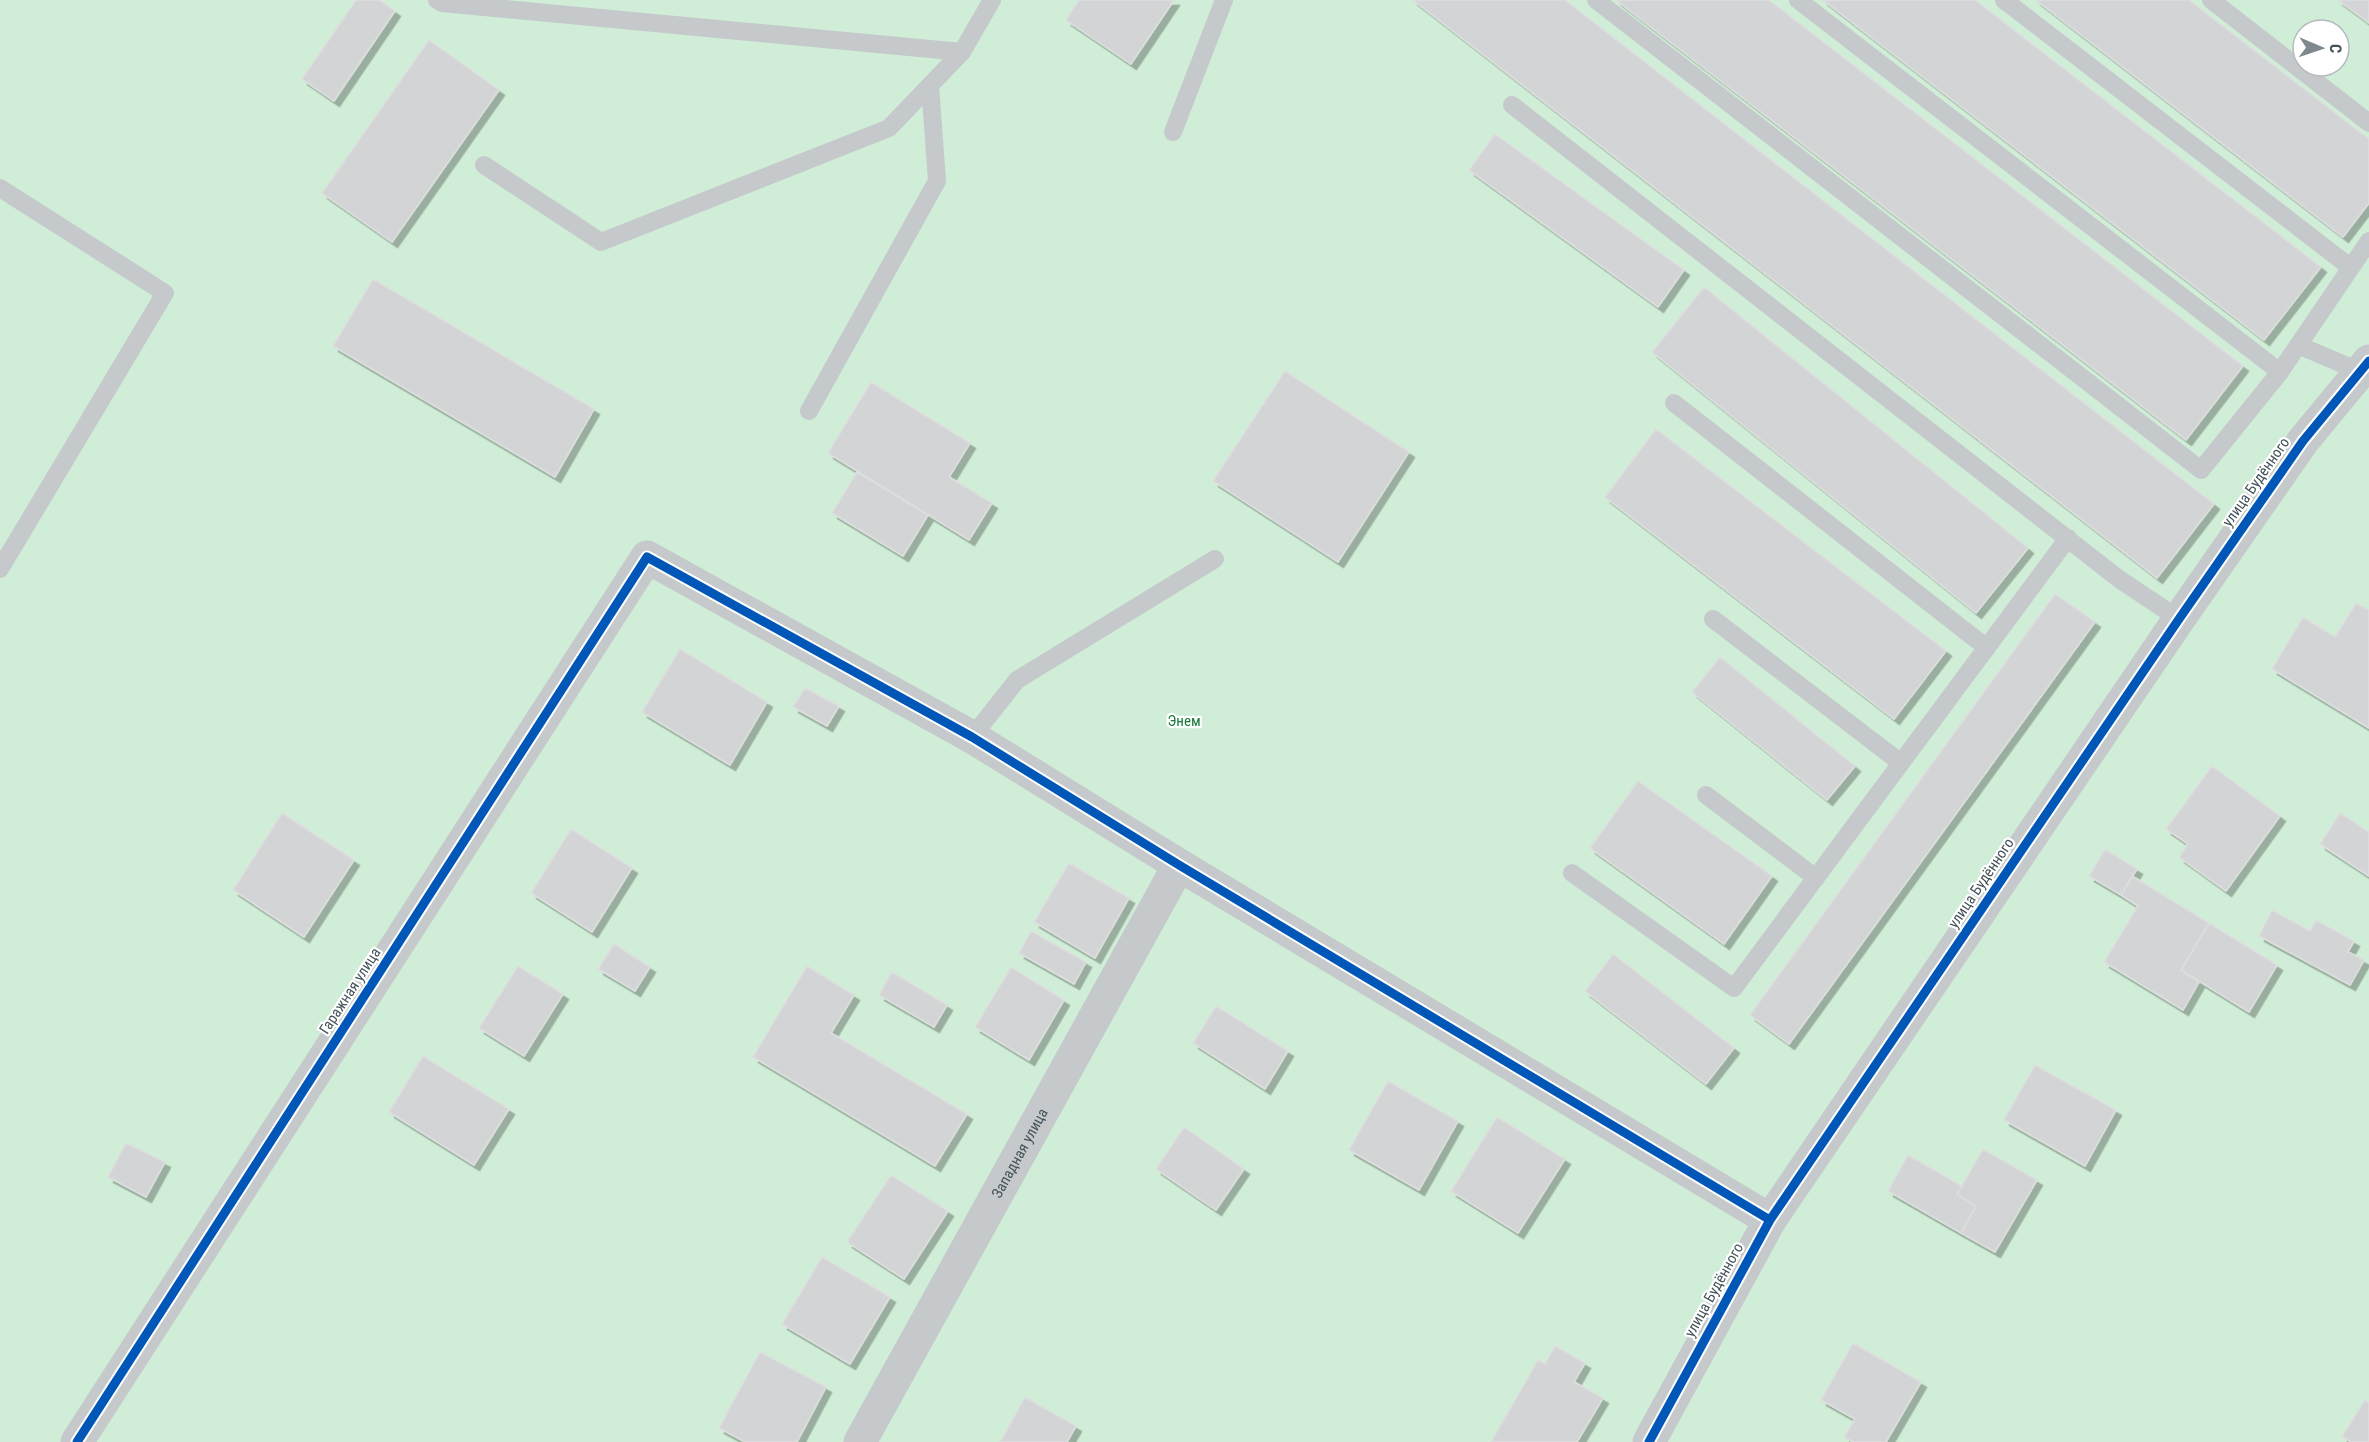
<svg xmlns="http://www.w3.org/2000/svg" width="2369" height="1442" font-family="'Roboto Condensed',sans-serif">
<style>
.green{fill:#d0edd7;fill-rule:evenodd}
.building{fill:#d3d4d5;stroke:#dededf;stroke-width:1.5;filter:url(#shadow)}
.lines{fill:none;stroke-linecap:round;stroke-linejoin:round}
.lane{stroke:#c6c9cb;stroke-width:18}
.street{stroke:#c6c9cb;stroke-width:33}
.cycleway-casing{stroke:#fff;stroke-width:13}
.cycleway{stroke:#0057b8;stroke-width:9}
.labels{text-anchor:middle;stroke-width:4.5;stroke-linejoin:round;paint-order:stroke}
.street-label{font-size:15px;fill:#445259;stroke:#fff}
.park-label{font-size:15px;fill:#16793a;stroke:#fff}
</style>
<defs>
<filter id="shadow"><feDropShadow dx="5.5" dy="5.5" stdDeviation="0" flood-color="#0004"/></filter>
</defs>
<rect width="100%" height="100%" fill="#edecec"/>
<path class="green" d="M 0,0 L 2369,0 L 2369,1442 L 0,1442 ZM 2303,30 L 2339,30 L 2339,66 L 2303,66 Z"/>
<path class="building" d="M 356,0 L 379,0 L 395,11 L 334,101 L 302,79 Z
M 1079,0 L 1174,0 L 1131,64 L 1066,20 Z
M 1413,0 L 1565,0 L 2214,504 L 2157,578 Z
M 1616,0 L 1769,0 L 2243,366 L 2186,440 Z
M 1823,0 L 1975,0 L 2321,267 L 2264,340 Z
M 2036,0 L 2189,0 L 2369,139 L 2369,203 L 2343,237 Z
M 2338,0 L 2369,0 L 2369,23 Z
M 429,40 L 499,90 L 392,242 L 322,193 Z
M 1495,134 L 1684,270 L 1658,307 L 1469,170 Z
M 373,279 L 594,409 L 555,477 L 333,346 Z
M 1704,287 L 2028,548 L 1976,613 L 1652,352 Z
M 1285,371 L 1409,452 L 1338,562 L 1213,481 Z
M 871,382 L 970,443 L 949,477 L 992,503 L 969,540 L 828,453 Z
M 1656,429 L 1946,651 L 1894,719 L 1605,497 Z
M 857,472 L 928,515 L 903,556 L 832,513 Z
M 2055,594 L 2095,622 L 1789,1044 L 1750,1015 Z
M 2356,603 L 2369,610 L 2369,728 L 2272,669 L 2303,617 L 2335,637 Z
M 680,649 L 767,702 L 730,765 L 642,712 Z
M 1720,657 L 1855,766 L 1827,800 L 1692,692 Z
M 805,688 L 839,706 L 827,726 L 793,707 Z
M 2212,766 L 2280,816 L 2226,891 L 2179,857 L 2188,844 L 2166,829 Z
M 1638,781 L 1772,876 L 1724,944 L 1590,848 Z
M 282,813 L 354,860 L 304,937 L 233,890 Z
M 2340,813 L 2369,832 L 2369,876 L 2320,844 Z
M 571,829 L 632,868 L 592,932 L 531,893 Z
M 2105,849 L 2137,869 L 2121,895 L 2089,876 Z
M 1069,863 L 1129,898 L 1095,958 L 1034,922 Z
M 2132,876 L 2209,923 L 2181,970 L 2199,982 L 2183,1010 L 2104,962 L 2138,906 L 2121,895 Z
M 2272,910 L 2310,931 L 2316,920 L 2354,941 L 2348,952 L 2364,960 L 2350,985 L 2259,936 Z
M 2209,923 L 2277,965 L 2249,1012 L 2181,970 Z
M 1031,931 L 1086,962 L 1074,984 L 1019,953 Z
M 614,944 L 650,967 L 635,991 L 598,969 Z
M 1613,954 L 1734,1048 L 1706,1084 L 1585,991 Z
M 518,966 L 563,994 L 524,1056 L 479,1028 Z
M 807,966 L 854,995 L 831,1033 L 967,1114 L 935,1166 L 753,1057 Z
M 1011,967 L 1064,1000 L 1029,1060 L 975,1027 Z
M 892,972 L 947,1005 L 934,1027 L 879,995 Z
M 1216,1006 L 1288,1051 L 1265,1089 L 1193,1043 Z
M 423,1056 L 509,1109 L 474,1165 L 389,1112 Z
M 2035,1065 L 2116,1110 L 2085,1166 L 2004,1120 Z
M 1388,1081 L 1458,1121 L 1419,1190 L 1349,1150 Z
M 1497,1117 L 1565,1159 L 1518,1233 L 1451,1191 Z
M 1184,1127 L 1244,1169 L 1216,1210 L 1156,1169 Z
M 126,1143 L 165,1162 L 146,1197 L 108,1177 Z
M 1983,1149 L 2037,1180 L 1995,1252 L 1961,1233 L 1976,1206 L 1957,1194 Z
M 1908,1155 L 1962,1186 L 1957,1194 L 1976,1206 L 1961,1233 L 1888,1191 Z
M 891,1175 L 948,1211 L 904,1279 L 847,1242 Z
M 822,1257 L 890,1297 L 850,1364 L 782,1324 Z
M 1853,1343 L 1921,1382 L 1886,1442 L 1853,1442 L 1844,1437 L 1855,1419 L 1821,1400 Z
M 1555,1346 L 1585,1363 L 1574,1382 L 1603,1398 L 1577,1442 L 1491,1442 L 1538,1360 L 1545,1364 Z
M 760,1352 L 826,1387 L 797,1442 L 745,1442 L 719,1428 Z
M 1025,1397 L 1076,1426 L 1067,1442 L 1000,1442 Z
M 2365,1400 L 2369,1403 L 2369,1442 L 2351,1442 L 2342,1436 Z"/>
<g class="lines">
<path class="lane" d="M 437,0 L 442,3 L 962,52
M 1596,0 L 2201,470 L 2280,372 L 2369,241
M 1798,0 L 2280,372
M 2004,0 L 2350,267
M 2211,0 L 2369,123
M 1512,105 L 2119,579 L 2179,619
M 1173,132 L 1224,0
M 484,165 L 601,242 L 889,128 L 962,52 L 992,0
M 0,188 L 165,293 L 0,569
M 2298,345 L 2361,372
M 1674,403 L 1987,648
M 809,411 L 937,181 L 930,85
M 1713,619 L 1901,763
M 972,737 L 1017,680 L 1215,559
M 1706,795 L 1816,878
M 1572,873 L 1734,988 L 2068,538"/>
<g class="street">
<path d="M 77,1442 L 647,557 L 972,737 L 1179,865 L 1770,1220"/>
<path id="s1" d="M 860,1442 L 1179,865"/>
<path d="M 1649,1442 L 1770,1220 L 2179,619 L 2303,441 L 2369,361"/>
</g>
<g class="cycleway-casing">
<path id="cycleway" d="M 77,1442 L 647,557 L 972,737 L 1179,865 L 1770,1220
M 1649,1442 L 1770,1220 L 2179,619 L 2303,441 L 2369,361"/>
</g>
<use href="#cycleway" class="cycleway"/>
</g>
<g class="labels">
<g class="street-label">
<text transform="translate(2256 482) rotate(-55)" y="5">улица Будённого</text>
<text transform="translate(1981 883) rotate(-56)" y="5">улица Будённого</text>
<text transform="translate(350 991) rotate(-57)" y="5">Гаражная улица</text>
<text dy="5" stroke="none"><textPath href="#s1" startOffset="330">Западная улица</textPath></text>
<text transform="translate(1714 1290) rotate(-61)" y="5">улица Будённого</text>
</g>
<g class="park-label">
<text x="1184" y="726">Энем</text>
</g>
</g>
<g transform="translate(2321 48) rotate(92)"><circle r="28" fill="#ffffff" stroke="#b4babd" stroke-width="1.5"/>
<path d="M0-4.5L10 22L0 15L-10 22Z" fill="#7f888c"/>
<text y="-9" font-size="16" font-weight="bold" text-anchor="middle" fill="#445259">С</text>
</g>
</svg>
